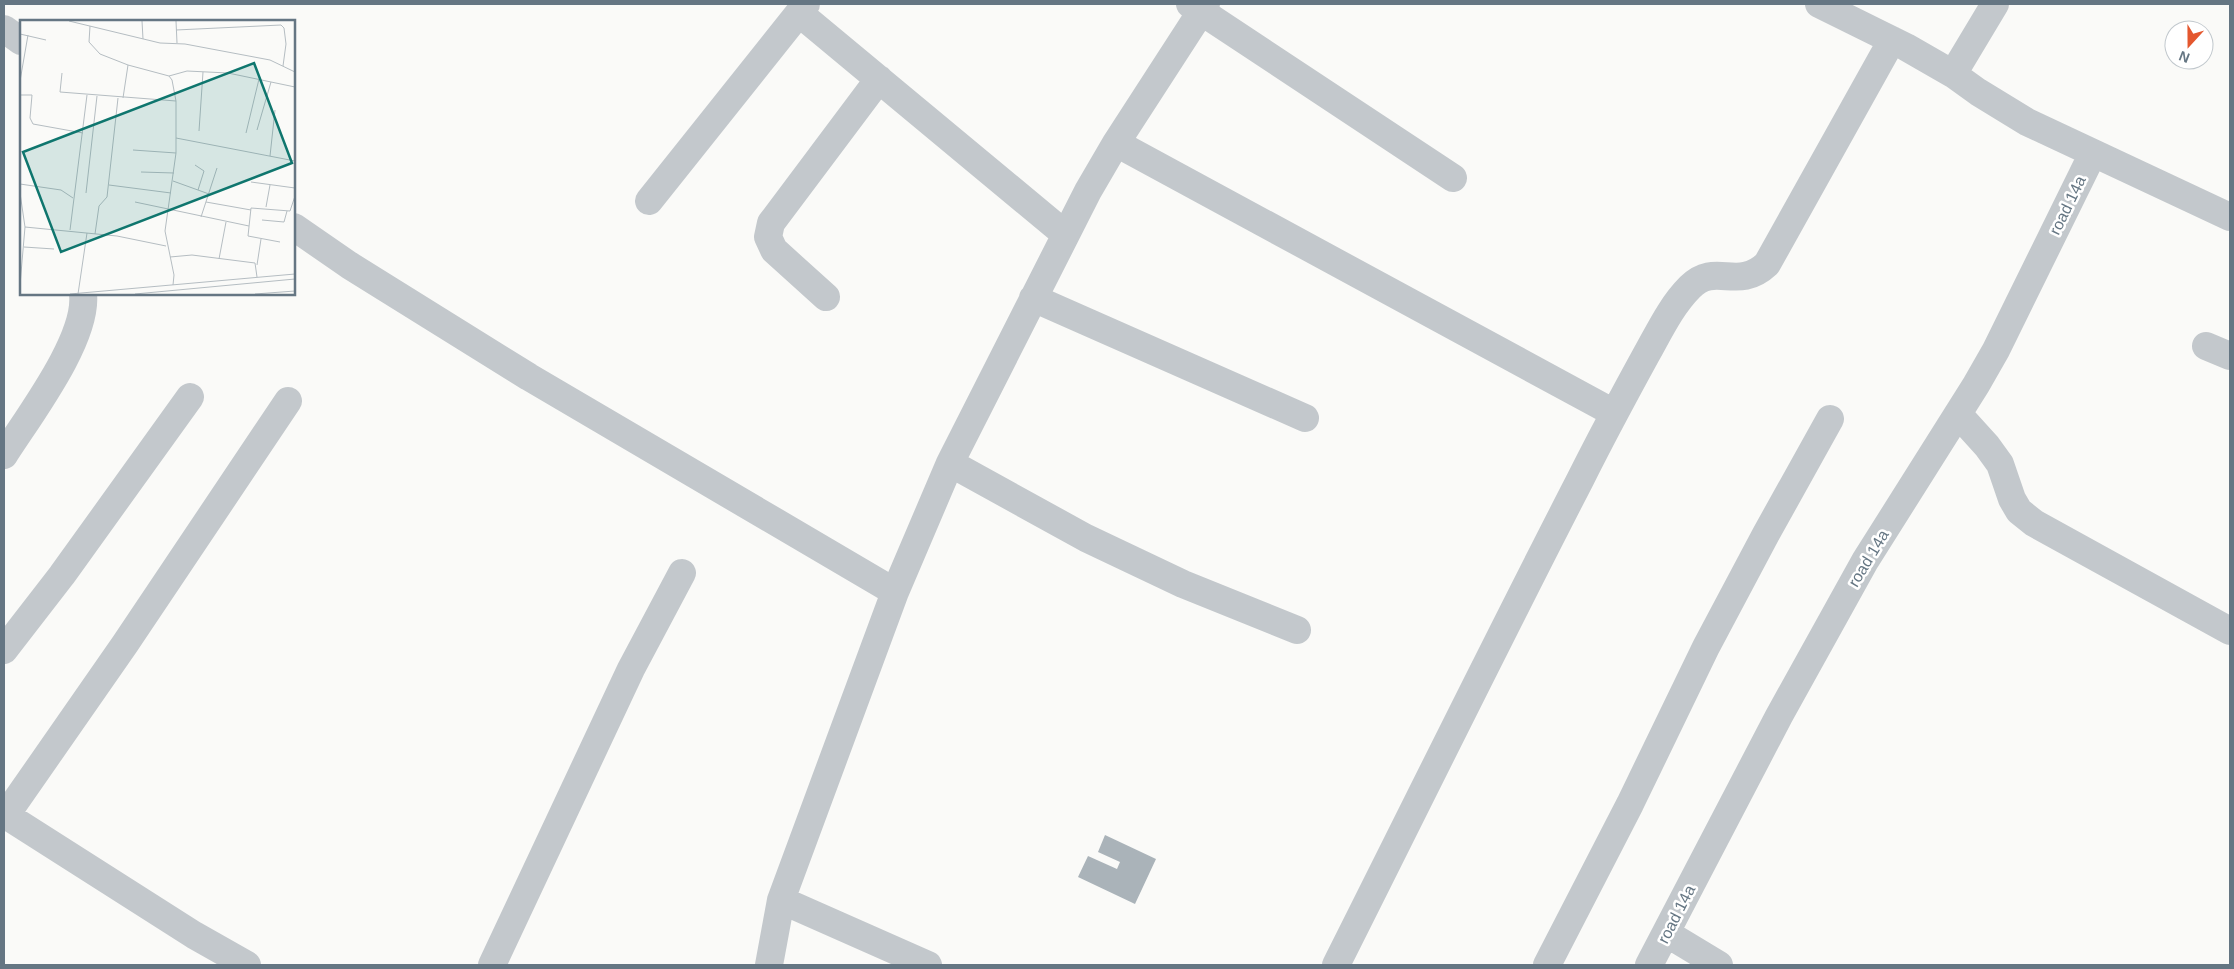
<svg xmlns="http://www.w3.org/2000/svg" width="2234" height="969" font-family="Arial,sans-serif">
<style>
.building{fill:#aab3b9}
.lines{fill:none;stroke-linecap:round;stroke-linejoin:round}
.minor{stroke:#c3c8cc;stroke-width:28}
.labels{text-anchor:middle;stroke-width:5;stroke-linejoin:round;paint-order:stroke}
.street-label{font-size:16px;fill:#657683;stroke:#fff}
.inset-road{fill:none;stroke:#b5bdc2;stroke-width:1}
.view{fill:#0f766e;fill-opacity:0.15;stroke:#0f766e;stroke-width:2.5}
.inset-edge{fill:none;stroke:#657683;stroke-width:2.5}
</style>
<rect width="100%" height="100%" fill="#fafaf8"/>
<path class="building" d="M 1105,835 L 1156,859 L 1135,904 L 1078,877 L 1088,856 L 1117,869 L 1120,862 L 1098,852 Z"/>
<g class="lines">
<path class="minor" d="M 1190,4 L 1453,178
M 1819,4 L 1906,47 L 1953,74 L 1978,92 L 2027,122 L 2230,217
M 799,13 L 1065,234
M 4,29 L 21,41
M 1953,74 L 1995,4
M 1116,143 L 1614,413
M 649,201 L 806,4
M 294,227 L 349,265 L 529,377 L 895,592
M 826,297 L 774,250 L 768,237 L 771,223 L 879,79
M 1033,298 L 1305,418
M 2206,346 L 2230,356
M 1958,414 L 1987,446 L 2000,464 L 2012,499 L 2019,511 L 2034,523 L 2230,631
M 4,455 C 28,417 88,339 83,294
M 950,463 L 1086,538 L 1183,584 L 1297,630
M 4,650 L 62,575 L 190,397
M 4,814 L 194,935 L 247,965
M 6,815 L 125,644 L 288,401
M 781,900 L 928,965
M 1666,933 L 1719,965
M 492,965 L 631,669 L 682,573
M 769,965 L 781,900 L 895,592 L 950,463 L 1088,191 L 1116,143 L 1206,4
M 1336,965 C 1417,804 1497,641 1580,480 C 1601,438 1623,397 1646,355 C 1659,332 1671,306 1690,287 C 1716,261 1737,292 1767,264 L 1892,40
M 1547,965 L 1630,804 L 1706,647 L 1766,534 L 1830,419
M 1649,965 L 1779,716 L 1865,561 L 1976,385 L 1996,350 L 2093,153"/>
</g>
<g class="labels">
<g class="street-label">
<text transform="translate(2067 205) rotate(-64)" y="6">road 14a</text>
<text transform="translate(1868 558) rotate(-59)" y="6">road 14a</text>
<text transform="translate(1676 914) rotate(-63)" y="6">road 14a</text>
</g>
</g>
<g transform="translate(20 20)">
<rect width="275" height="275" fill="#fafaf8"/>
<path class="inset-road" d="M 49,1 L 140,23 L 165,24 L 250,40 L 275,52M 122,1 L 123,19M 156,1 L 157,23M 70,6 L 69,22 L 80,34 L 108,45 L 149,56 L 152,60 L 156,81 L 156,133 L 145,211 L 154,255 L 153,265M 156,10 L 261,5 L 264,8 L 266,24 L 263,46M 0,14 L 26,20M 42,53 L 40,72 L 156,81M 149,56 L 167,51 L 208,53 L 275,67M 0,61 L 8,15M 0,75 L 12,75 L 10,98 L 13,104 L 63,113M 103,78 L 108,45M 237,110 L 251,62M 179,111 L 183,52M 226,113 L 239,59M 156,118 L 275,141M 113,130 L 156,133M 250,136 L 255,90M 175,145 L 184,151 L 178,170M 121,152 L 154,153M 153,161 L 189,174M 231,162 L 275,168M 0,164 L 41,170 L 53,178M 89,165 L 151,173M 0,173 L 5,207 L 0,265M 66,173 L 77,76M 115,182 L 229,206M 186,182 L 231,190M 246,187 L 250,165M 181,197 L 197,148M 242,200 L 264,202 L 267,191M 5,207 L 97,216 L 146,226M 50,210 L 67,75M 75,214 L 79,186 L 87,177 L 98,78M 260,222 L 228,216 L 231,188 L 270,191 L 275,176M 4,227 L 34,229M 150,237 L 172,235 L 235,243 L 237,257M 199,239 L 206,202M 237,245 L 241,219M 50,274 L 275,254M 58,274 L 67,213M 115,274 L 275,259M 235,274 L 275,271"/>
<path class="view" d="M 234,43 L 272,143 L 41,232 L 3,132 Z"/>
<rect width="275" height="275" class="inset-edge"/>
</g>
<rect width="2234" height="969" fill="none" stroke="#657683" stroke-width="10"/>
<g transform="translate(2189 45) rotate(201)"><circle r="24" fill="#ffffff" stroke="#c1c8cd"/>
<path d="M0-4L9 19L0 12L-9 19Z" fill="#e4572e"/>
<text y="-8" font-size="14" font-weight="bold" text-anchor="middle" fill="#657683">N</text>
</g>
</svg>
